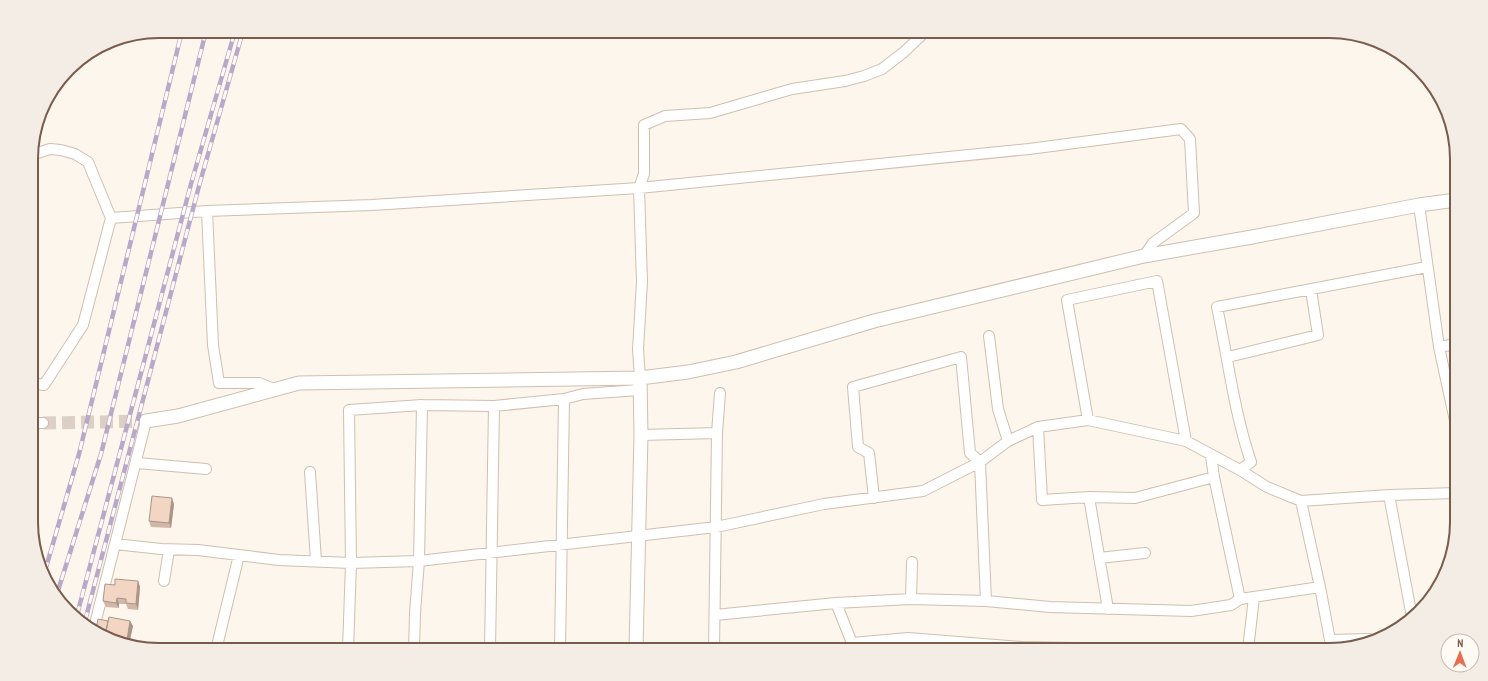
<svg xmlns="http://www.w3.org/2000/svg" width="1488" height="681" font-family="'PT Sans Narrow',sans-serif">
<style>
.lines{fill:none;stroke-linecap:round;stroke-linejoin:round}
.tertiary-tunnel{stroke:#dcd0c4;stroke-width:13;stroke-dasharray:13 6;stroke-linecap:butt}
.minor-casing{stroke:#d1beb0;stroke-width:12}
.tertiary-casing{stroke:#d1beb0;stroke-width:15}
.minor{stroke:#fff;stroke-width:10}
.tertiary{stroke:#fff;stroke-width:13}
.rail-casing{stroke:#b9a8c9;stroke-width:4.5}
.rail{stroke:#fffaf3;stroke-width:3;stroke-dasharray:9;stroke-linecap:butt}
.wall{fill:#d1b7a8}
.shaded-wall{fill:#aa9588}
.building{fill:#f3d5c3;stroke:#aa9588}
.rim{fill:none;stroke:#7a5c4d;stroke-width:2}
</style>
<rect width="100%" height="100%" fill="#fdf6ec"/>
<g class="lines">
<path class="tertiary-tunnel" d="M 43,423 L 146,421"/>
<g class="minor-casing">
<path id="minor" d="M 31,155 L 50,149 L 61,150 L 75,154 L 88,162 L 111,218 L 83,325 L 44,385 L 32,383
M 1419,205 L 1439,347 L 1457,430
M 207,211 L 213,345 L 219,383 L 259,383 L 274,389
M 111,218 L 207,211 L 372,205 L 639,188 L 1029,149 L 1181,129 L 1190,139 L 1194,213 L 1153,243 L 1144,256
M 989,336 L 998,409 L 1008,441
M 1439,347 L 1456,344
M 1228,357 L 1318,335 L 1311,290
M 640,378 L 638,349 L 642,282 L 639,188 L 644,174 L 644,125 L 665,116 L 710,113 L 792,89 L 845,81 L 864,76 L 882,69 L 904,52 L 926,31
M 1088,420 L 1067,300 L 1157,281 L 1186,441
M 32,423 L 43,423
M 1038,427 L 1042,500 L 1089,497 L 1135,498 L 1214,477
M 641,435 L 717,433
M 137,463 L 206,469
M 1240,470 L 1251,462 C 1234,412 1228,359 1217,307 L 1427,267
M 310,472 L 316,561
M 1389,495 L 1412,617
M 1089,497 L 1108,609
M 115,544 L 146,421
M 1099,558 L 1145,553
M 164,581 L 169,550
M 1320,587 L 1330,640 L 1369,639
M 911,599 L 912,562
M 1240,599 L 1320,587 L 1301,501
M 986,601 L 1050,607 L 1191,611 L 1231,605 L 1240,599 L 1214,477 L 1211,456
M 836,603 L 852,643
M 715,615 L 836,603 L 911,599 L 986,601 L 980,462 L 970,453 L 961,357 L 853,387 L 858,447 L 869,453 L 874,498
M 94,628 L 115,544 L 161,549 L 198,550 L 279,560 L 351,563 L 419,561 L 716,527 L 824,504 L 923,491 L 980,462 L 1008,441 L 1038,427 L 1088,420 L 1186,441 L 1240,470 L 1267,487 L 1301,501 L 1389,495 L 1457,493
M 216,650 L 239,555
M 348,650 L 351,563 L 349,410 L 422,405 L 494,406 L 564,399 L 583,394 L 639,390
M 414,650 L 415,613 L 419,561 L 422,405
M 490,650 L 494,406
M 560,650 L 564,399
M 714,650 L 717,433 L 720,393
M 850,650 L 852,643 L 908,638 L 1021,647 L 1186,650
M 1248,650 L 1254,597"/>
</g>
<g class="tertiary-casing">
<path id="tertiary" d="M 146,421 L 178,416 L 299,383 L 640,378 L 688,372 L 736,362 L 874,321 L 1144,256 L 1252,237 L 1419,205 L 1456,200
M 636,650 L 641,435 L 640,378"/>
</g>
<use href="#minor" class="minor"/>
<use href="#tertiary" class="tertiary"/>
<g class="rail-casing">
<path id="rail" d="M 45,571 L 79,454 L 182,31
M 56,597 L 101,454 L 206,31
M 77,615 L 191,184 L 235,31
M 85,621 L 199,186 L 243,31"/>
</g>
<use href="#rail" class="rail"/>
</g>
<path class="wall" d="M 174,504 L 171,528 L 151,527 L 149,521 Z
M 138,581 L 140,587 L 138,610 L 128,609 L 126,604 L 119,604 L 119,608 L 106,607 L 103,601 Z
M 108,621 L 130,621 L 133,626 L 129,644 L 110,640 L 96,629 Z"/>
<path class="shaded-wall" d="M 172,498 L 174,504 L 171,528 L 169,523 Z
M 138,581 L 140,587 L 138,610 L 136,604 Z
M 117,598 L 119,604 L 119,608 L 116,603 Z
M 130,621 L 133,626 L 129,644 L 128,644 L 127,640 Z"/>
<path class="building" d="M 152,496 L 172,498 L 169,523 L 149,521 Z
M 115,579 L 138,581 L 136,604 L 126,603 L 126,599 L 117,598 L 116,603 L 103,601 L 105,584 L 115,585 Z
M 109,617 L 130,621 L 127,640 L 105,637 Z
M 98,619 L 108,621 L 105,635 L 103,635 L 96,629 Z"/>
<path d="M0 0H1488V681H0ZM159 38H1329A121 121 0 0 1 1450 159V522A121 121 0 0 1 1329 643H159A121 121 0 0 1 38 522V159A121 121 0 0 1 159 38Z" fill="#f4ede6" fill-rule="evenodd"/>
<path class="rim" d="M159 38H1329A121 121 0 0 1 1450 159V522A121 121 0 0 1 1329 643H159A121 121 0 0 1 38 522V159A121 121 0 0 1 159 38Z"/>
<g transform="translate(1460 653) rotate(1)"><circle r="19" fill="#fffaf3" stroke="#cabbb1"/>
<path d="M0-3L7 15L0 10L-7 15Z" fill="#e76f51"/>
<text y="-6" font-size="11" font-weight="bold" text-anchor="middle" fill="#7a5c4d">N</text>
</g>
</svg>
